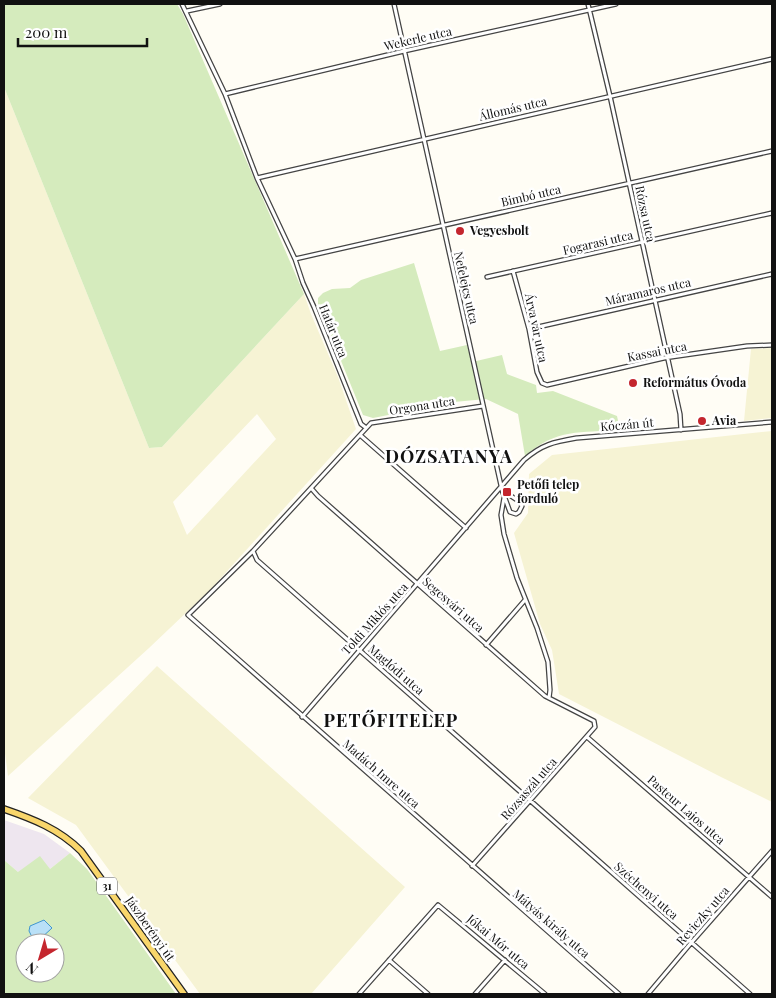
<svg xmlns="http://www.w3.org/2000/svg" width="776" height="998" font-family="'Playfair Display',serif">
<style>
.industrial{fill:#eee6ef}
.farmland{fill:#f6f3d4;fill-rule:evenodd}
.green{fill:#d5ebbd;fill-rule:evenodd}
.water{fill:#b9e0f7;stroke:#3f96cf}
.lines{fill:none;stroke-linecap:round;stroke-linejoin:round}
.street-casing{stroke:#444;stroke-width:5.5}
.primary-casing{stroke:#222;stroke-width:8}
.street{stroke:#fff;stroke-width:3}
.primary{stroke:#f9d66b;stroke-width:5.5}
.poi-dot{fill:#c4262e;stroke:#fff;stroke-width:2}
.labels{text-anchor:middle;stroke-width:5;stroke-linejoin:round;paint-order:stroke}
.shield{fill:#fff;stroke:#585858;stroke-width:1}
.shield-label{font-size:11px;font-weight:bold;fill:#111}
.street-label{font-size:12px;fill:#111;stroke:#fff}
.poi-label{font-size:12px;font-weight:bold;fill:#111;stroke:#fff;text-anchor:start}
.district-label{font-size:18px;font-weight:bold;letter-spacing:1px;fill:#111;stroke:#fff}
</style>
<rect width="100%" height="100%" fill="#fffdf5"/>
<path class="industrial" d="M 4,820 L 44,834 L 70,853 L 50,869 L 18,872 L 4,860 Z"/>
<path class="farmland" d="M 4,87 L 149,448 L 162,447 L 304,294 L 311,314 L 338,377 L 356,429 L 210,590 L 149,648 L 8,776 L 4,746 ZM 257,414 L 276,439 L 187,535 L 173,502 Z
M 772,348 L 772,418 L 744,421 L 751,349 Z
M 772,431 L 772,802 L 721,777 L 559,694 L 552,650 L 540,624 L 514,533 L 528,513 L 529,474 L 552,455 Z
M 157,666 L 405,887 L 311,994 L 200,994 L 76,825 L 28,798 Z"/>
<path class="green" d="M 4,4 L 177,4 L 183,14 L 304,294 L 162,447 L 149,448 L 4,87 Z
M 414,263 L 440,351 L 467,345 L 472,362 L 502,355 L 507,374 L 536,385 L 537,393 L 553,391 L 617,416 L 620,430 C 580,433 557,428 525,456 L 518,414 L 486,399 L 454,402 L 373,418 L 363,415 L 318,304 L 318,298 L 323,293 L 332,289 L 350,288 L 361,280 Z
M 70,853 L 87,869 L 176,994 L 4,994 L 4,860 L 18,872 L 40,856 L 50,869 ZM 25,943 L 55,943 L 55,973 L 25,973 Z"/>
<path class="water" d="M 44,920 L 52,928 L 39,940 L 33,939 L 29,931 L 30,926 Z"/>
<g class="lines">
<g class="street-casing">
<path id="street" d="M 182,4 L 225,94 L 257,178 L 295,259 L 303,283 L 314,307 L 361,424 L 365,427
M 394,4 L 502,490 L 510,512 L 516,514 L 519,512 L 522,506 L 520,502 L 502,490
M 588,4 L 610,96 L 680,414 L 681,430
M 187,11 L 220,4
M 225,94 L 404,51 L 616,4
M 257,178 L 772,59
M 295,259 L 772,151
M 513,271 L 529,329 L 537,372 L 542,383 L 547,385 L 664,358 L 747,346 L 772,345
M 487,277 L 772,213
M 529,329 L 772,274
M 483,406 L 371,423 L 253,551 L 188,615 L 619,994
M 360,435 L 466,528
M 311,488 L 318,496 L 545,696 L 594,721 L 595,727 L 472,866
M 504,498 L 501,515 L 504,534 L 517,578 L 537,628 L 548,662 L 550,690 L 549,698
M 253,551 L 257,560 L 750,994
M 486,645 L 525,600
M 302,717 L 524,460 C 542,444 554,442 577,438 L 772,422
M 587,737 L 772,897
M 389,960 L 428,994
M 359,994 L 438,905 L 545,994
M 475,994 L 505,960
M 648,994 L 691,943 L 772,851"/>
</g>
<g class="primary-casing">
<path id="primary" d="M 4,809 C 33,819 59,829 81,851 L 184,994"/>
</g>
<use href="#street" class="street"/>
<use href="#primary" class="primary"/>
</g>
<g class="poi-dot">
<circle cx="460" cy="231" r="5"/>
<circle cx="633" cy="383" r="5"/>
<circle cx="702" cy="421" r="5"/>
<rect x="502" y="487" width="10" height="10" rx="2.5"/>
</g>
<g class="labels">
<rect class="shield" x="97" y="877.5" width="20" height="17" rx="4"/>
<g class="shield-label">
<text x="107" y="890">31</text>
</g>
<g class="street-label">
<text transform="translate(418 39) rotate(-13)" y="4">Wekerle utca</text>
<text transform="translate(513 109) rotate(-13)" y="4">Állomás utca</text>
<text transform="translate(531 196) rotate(-13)" y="4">Bimbó utca</text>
<text transform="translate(645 214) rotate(78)" y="4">Rózsa utca</text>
<text transform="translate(598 243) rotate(-13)" y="4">Fogarasi utca</text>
<text transform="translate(466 288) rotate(77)" y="4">Nefelejcs utca</text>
<text transform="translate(648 292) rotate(-13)" y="4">Máramaros utca</text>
<text transform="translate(536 328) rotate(78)" y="4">Árva vár utca</text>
<text transform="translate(333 331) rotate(68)" y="4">Határ utca</text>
<text transform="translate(657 352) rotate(-11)" y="4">Kassai utca</text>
<text transform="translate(422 406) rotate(-9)" y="4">Orgona utca</text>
<text transform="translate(627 425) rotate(-5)" y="4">Kóczán út</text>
<text transform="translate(453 605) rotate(41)" y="4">Segesvári utca</text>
<text transform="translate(375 619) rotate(-48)" y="4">Toldi Miklós utca</text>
<text transform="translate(396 670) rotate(41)" y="4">Maglódi utca</text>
<text transform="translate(381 774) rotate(41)" y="4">Madách Imre utca</text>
<text transform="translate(529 789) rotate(-49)" y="4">Rózsaszál utca</text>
<text transform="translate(686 810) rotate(41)" y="4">Pasteur Lajos utca</text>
<text transform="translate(646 891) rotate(41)" y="4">Széchenyi utca</text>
<text transform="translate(703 916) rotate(-49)" y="4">Reviczky utca</text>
<text transform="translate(551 924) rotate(41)" y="4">Mátyás király utca</text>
<text transform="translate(150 929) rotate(55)" y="4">Jászberényi út</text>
<text transform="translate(498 942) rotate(40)" y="4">Jókai Mór utca</text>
</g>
<g class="poi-label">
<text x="470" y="235">Vegyesbolt</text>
<text x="643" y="387">Református Óvoda</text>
<text x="712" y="425">Avia</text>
<text x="517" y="489">Petőfi telep<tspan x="517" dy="14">forduló</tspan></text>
</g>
<g class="district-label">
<text x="449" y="463">DÓZSATANYA</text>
<text x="391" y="727">PETŐFITELEP</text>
</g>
</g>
<rect width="776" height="998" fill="none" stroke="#111111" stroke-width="10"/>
<g transform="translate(40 958) rotate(218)"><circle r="24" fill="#ffffff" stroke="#a0a0a0"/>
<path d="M0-4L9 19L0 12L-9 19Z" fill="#c4262e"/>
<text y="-8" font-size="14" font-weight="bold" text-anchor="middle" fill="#111111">N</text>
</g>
<path d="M18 38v8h129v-8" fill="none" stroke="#111111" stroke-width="2.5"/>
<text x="25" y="38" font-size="15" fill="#111111" stroke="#ffffff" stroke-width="4" paint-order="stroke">200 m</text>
</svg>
